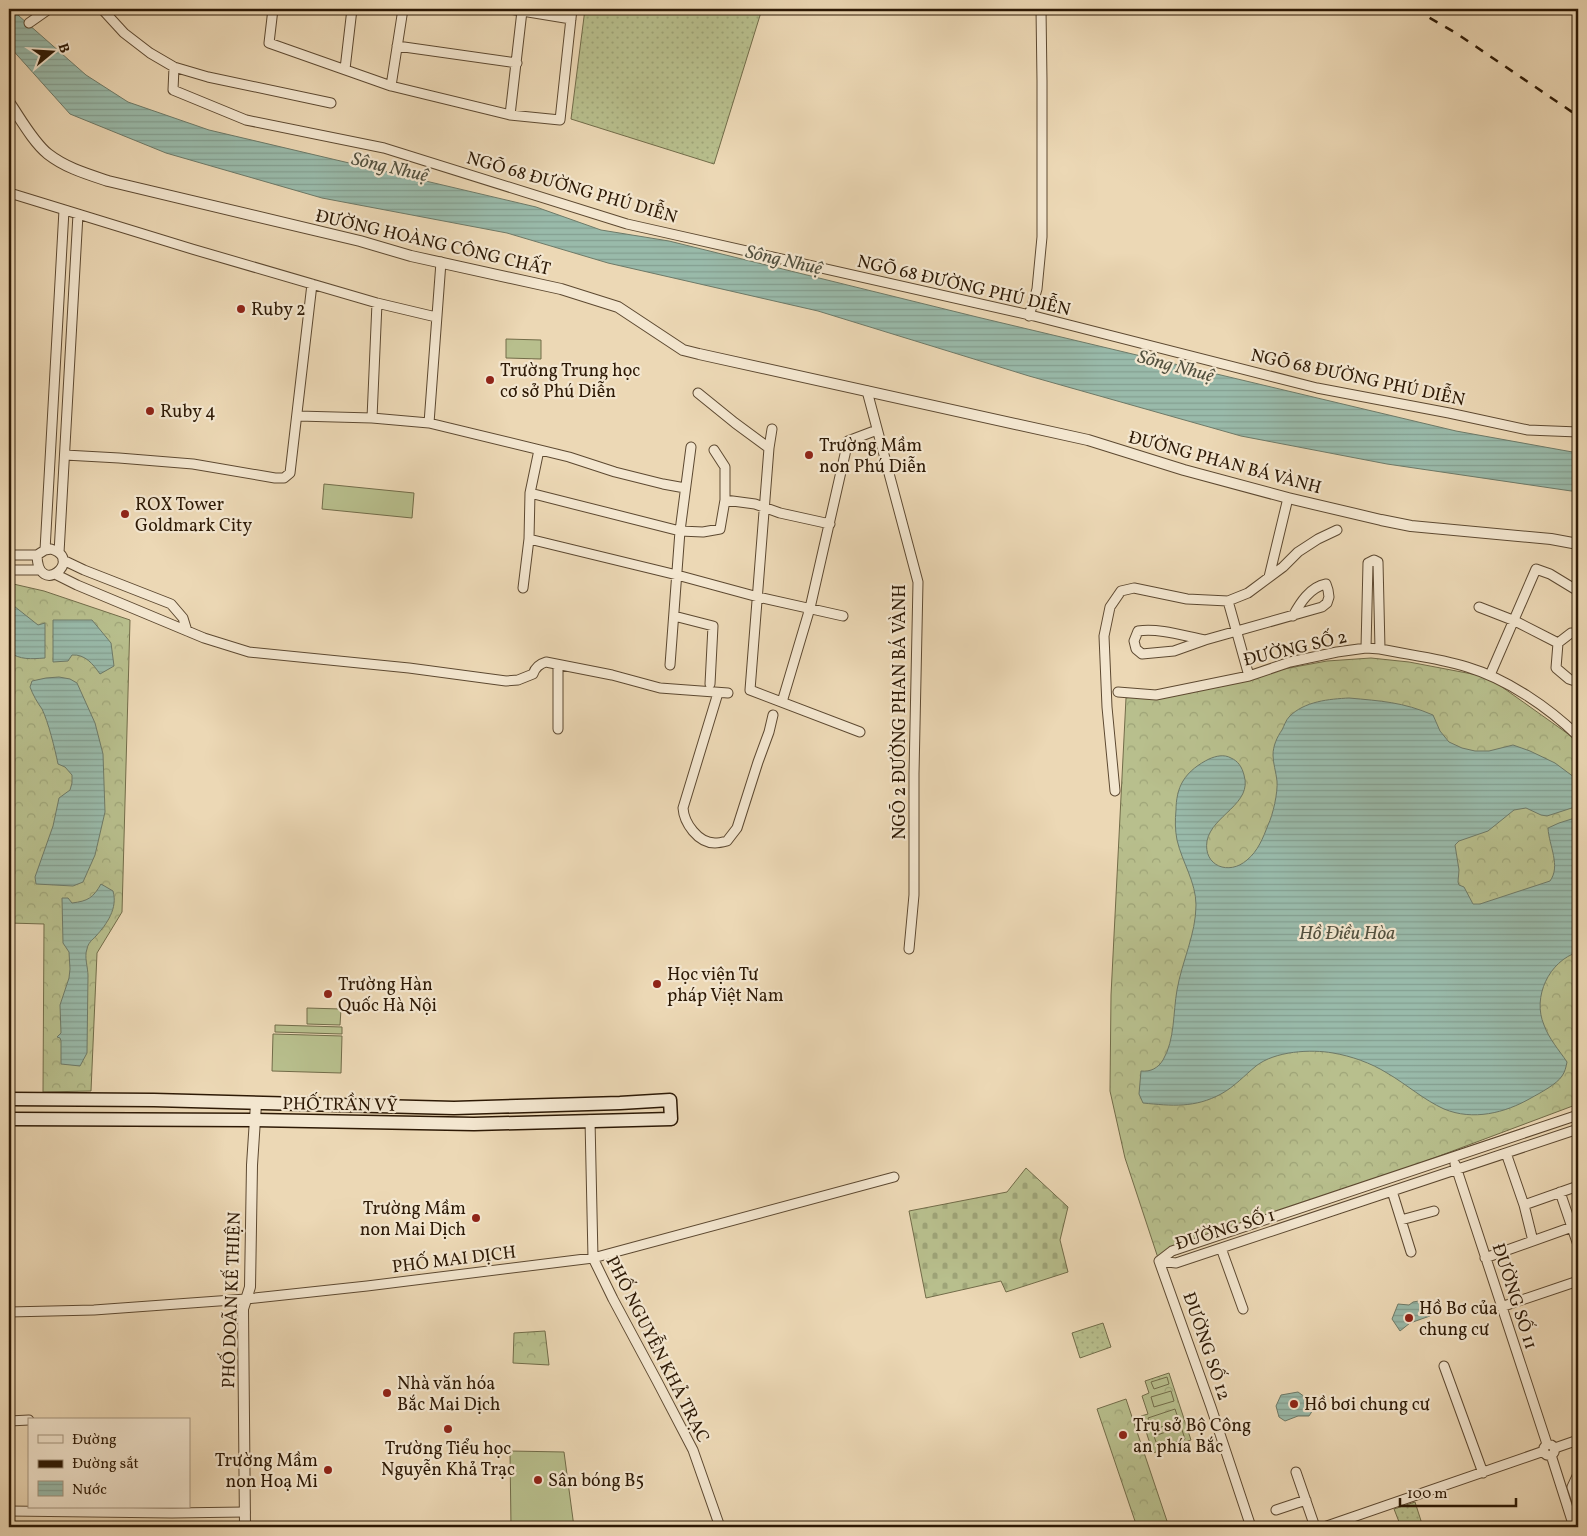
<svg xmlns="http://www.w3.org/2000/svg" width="1587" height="1536" font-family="Vollkorn,serif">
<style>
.grass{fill:url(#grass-dots);stroke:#726c49}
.forest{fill:url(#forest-crowns);stroke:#726c49}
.cemetery{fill:url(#cemetery-stones);stroke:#726c49}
.pitch{fill:#b8bf8d;stroke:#726c49}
.water{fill:url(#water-rules);stroke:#6e7a68}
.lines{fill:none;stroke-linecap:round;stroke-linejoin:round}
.minor-casing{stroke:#5d4931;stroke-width:11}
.tertiary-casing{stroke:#5d4931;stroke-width:12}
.secondary-casing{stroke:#2d1905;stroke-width:15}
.minor{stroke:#f3e6cf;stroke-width:9}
.tertiary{stroke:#f3e6cf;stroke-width:10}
.secondary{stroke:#f3e6cf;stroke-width:12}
.rail{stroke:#2d1905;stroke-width:2.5;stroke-dasharray:9 9;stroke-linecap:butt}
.poi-dot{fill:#8f2418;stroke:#f3e6cf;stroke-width:2}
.labels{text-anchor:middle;stroke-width:4.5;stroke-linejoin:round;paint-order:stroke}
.street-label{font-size:18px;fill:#2d1905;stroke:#f3e6cf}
.poi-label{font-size:18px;fill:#2d1905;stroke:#f3e6cf;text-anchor:start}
.water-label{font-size:19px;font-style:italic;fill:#53513f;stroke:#f3e6cf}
</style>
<defs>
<pattern id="grass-dots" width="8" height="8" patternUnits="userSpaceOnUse" patternTransform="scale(1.25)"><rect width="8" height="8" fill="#b8bf8d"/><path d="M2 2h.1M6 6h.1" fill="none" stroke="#9ea478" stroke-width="1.8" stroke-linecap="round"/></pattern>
<pattern id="forest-crowns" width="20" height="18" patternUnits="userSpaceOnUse" patternTransform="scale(1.25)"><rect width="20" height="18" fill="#b8bf8d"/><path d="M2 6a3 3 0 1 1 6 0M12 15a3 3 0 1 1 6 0" fill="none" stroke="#9ea478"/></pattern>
<pattern id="cemetery-stones" width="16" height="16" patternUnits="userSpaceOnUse" patternTransform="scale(1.25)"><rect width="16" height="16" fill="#b8bf8d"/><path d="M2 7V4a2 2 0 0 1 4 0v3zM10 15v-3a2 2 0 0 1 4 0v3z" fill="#9ea478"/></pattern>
<pattern id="water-rules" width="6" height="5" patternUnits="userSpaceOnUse" patternTransform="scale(1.25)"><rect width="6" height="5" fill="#99baaa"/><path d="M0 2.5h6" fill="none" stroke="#849f91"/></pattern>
</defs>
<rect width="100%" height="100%" fill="#ecd8b5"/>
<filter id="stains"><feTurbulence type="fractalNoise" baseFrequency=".004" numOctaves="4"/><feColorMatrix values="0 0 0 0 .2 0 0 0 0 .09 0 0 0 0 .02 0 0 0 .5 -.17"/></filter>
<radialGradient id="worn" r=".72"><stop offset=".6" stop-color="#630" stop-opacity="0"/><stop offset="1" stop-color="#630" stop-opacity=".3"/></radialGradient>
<path class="grass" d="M 585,9 L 762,9 L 714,164 L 571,119 Z
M 1103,1323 L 1111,1347 L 1080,1358 L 1072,1333 Z
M 1415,1502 L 1423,1527 L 1401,1527 L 1394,1509 Z"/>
<path class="forest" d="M 9,583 L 44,591 L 130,620 L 122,912 L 97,953 L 91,1091 L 43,1092 L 44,924 L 9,923 Z
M 1371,658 L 1409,662 L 1488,677 L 1578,741 L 1578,1104 L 1159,1261 L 1125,1158 L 1110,1091 L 1111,995 L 1126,698 L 1327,661 Z
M 545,1331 L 549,1365 L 513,1363 L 514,1333 Z
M 1169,1373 L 1191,1440 L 1153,1453 L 1141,1416 L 1148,1414 L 1142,1396 L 1149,1393 L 1145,1381 Z
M 1126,1399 L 1169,1527 L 1137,1527 L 1097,1409 Z"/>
<path class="cemetery" d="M 1026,1168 L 1068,1207 L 1060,1240 L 1068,1272 L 1006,1292 L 1001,1281 L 926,1298 L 909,1211 L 1007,1192 Z"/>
<path class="pitch" d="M 506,339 L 541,340 L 541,359 L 506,358 Z
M 324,484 L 414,493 L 412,518 L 322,509 Z
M 307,1008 L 341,1009 L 340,1025 L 307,1024 Z
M 275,1025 L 342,1027 L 342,1034 L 275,1032 Z
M 273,1034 L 342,1036 L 341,1073 L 272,1071 Z
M 1167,1377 L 1169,1384 L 1154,1389 L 1151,1382 Z
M 1171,1391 L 1174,1401 L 1154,1407 L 1151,1397 Z
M 1175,1409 L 1179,1421 L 1152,1430 L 1148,1418 Z
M 1181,1427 L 1185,1439 L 1158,1448 L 1154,1436 Z
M 510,1451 L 564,1452 L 574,1527 L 511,1527 Z"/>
<path class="water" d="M 9,9 L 14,9 L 19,16 L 86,75 L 128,102 L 209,130 L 536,207 L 601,230 L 669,241 L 977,317 L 1456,431 L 1578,453 L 1578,492 L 1387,464 L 1241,436 L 1029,376 L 818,311 L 608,263 L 507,233 L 322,198 L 166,153 L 70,114 L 9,46 Z
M 9,605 L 14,606 L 38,625 L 45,623 L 45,658 C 31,659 20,660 9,652 Z
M 53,620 L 92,620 L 111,643 L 114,666 L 100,674 C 93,664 85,654 72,655 L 68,661 L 53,662 Z
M 59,677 L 70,679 L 77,683 L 95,723 L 103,754 L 105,812 L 95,855 L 83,882 L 73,886 L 36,884 L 35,877 L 53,826 L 59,798 L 70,790 L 72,783 L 72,775 L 65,767 L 58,764 C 55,749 48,721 42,709 C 37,702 33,695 30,687 L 32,681 L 46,678 Z
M 1349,698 C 1381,701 1403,702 1433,715 L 1440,731 L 1449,742 L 1462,748 L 1475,751 L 1489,751 L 1513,745 L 1530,751 L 1555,763 L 1578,780 L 1578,806 L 1547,816 L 1541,815 L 1526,808 L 1514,810 L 1488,831 L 1459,841 L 1455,845 L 1459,870 L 1458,882 L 1459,885 L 1464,887 L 1473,904 L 1480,904 L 1550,881 C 1561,866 1549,846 1548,828 L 1559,823 L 1578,817 L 1578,952 C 1549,961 1532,997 1544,1025 C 1549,1039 1559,1050 1567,1062 C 1566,1067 1565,1072 1562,1076 C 1557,1084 1540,1093 1531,1098 C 1505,1113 1473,1121 1444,1109 C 1424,1100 1406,1084 1387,1073 C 1371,1063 1351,1056 1333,1053 C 1311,1049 1275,1051 1256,1066 C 1245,1075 1234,1087 1221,1094 C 1195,1108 1172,1106 1143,1103 L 1139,1094 L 1141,1071 C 1151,1072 1158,1068 1163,1060 C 1175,1040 1173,1012 1177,990 C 1182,961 1196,934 1196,905 C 1196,882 1182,862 1177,840 C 1175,830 1175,820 1176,810 C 1176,800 1178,789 1183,781 C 1189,771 1199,764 1209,759 C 1216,756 1224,754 1231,758 C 1238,761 1242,767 1244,775 C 1253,804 1212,815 1207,841 C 1203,866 1229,876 1247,860 C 1258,851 1263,838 1268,825 C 1273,815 1278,792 1277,781 C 1276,772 1273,763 1273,755 C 1273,746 1277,737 1282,730 C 1284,726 1286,720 1289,717 C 1304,701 1330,699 1349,698 Z
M 101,884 L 113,891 C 118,908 107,924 96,936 C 92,940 88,943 87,949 C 84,957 88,967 88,976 L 87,1053 L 80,1066 L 61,1064 L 61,1041 L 60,1038 L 57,1037 L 61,1033 L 60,1005 L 69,978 L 70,969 L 69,952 L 63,943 L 62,898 L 68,898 L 72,903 C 88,901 93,898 101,884 Z
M 1419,1301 L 1423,1303 L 1423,1311 L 1430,1316 L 1410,1323 L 1400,1331 L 1392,1319 L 1398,1304 L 1409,1305 L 1413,1302 Z
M 9,1381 L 13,1386 L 14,1407 L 9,1408 Z
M 1298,1392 C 1305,1396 1308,1402 1315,1407 L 1309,1416 L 1298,1416 L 1285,1421 L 1279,1417 L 1276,1406 L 1281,1395 Z"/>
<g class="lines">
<g class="minor-casing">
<path id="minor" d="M 102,9 L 124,33 L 150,53 L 174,67 L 208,77 L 331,103
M 273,9 L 269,43 L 391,86 L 510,115 L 560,120 L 572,9
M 510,9 L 571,19
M 29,23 L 49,9
M 397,46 L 517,63
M 174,67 L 173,90 L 246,120 L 384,148 L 627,224 L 1034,316 L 1317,388 L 1449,413 L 1528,430 L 1578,432
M 345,69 L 352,9
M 391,86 L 403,9
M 510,115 L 522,11
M 9,194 L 13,194 L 192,249 L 377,303 L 436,317
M 1029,316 L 1037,289 L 1042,237 L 1042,81 L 1041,9
M 867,391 L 918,582 L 914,774 L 914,895 L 909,949
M 698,393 L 735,423 L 769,448
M 298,416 L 372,418 L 429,423 L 569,457 L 615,472 L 663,484 L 685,488
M 372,418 L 377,303
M 429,423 L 441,262
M 772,429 L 769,448 L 750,690 L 860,732
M 65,455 L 119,458 L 193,464 L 275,478 L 284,478 L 290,473 L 312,284
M 530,493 L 680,531 L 703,532 L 720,529 L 725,500 L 725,467 L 714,450
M 725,500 L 755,504 L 780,513 L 830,524
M 529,539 L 677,575 L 758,597 L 843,616
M 51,549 C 85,559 38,599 37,555 L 45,550 Z
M 45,550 L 64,210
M 59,553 L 78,214
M 9,555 L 37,555
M 63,560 L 84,570 L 171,604 L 183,618 L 187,631
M 9,570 L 39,570
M 55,574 L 77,585 L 204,638 L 249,652 L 409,668 L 506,681 L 518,680 L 533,674 C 535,668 539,664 546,662 L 612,675 L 660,688 L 728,693
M 1269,577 L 1288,498
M 523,588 L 529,539 L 530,493 L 539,450
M 1228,601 L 1249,676
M 1479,607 L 1515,621 L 1558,643
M 674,616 L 713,626 L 710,684
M 1205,640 C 1184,636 1160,628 1138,631 L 1134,641 L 1136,649 L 1142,654 L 1174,651 L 1205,640 L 1322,607 L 1327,603 L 1329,597 L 1328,590 L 1326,584 C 1310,587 1300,603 1293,616
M 1558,643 L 1556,668 L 1569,679 L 1578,682
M 1558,643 L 1571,633 L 1578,634
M 1366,648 L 1368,563 L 1374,560 L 1378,562 L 1380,649
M 670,665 L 680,531 L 691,447
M 1490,675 L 1536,569 L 1550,574 L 1578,591
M 1118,692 L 1156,695 L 1249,676 L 1290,662 L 1337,652 L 1366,648 L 1380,649 C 1409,655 1439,658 1467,667 C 1507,679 1548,707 1578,736
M 718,693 L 683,808 C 684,823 698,843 715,843 C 719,843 723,842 727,841 L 737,828 L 758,762 L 769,732 L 773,715
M 782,702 L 810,608 L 848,441 L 877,430
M 558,729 L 558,665
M 1115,791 L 1107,707 L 1104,636 L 1110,607 L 1121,591 L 1134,588 L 1187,599 L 1228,601 L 1248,593 L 1283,567 L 1298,552 L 1318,539 L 1337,530
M 590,1120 L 593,1258 L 613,1299 L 657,1381 L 693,1450 L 720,1527
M 1506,1153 L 1524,1205 L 1533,1241
M 1455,1164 L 1547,1444
M 1392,1191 L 1411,1252
M 1560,1192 L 1578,1245
M 1524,1205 L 1578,1186
M 1401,1220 L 1434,1211
M 1221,1248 L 1243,1309
M 1485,1258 L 1572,1227
M 1159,1261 L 1172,1251 L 1578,1115
M 1159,1261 L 1176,1263 L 1578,1129
M 1159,1261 L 1211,1407 L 1251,1527
M 1501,1307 L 1578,1281
M 9,1312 L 94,1310 L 246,1299 L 367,1286 L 593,1258 L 894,1177
M 1444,1366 L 1483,1473
M 9,1421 L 29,1420
M1543.5 1450a5.5 5.5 0 1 1 11 0a5.5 5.5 0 1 1-11 0Z
M 1555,1448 L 1578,1440
M 1551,1455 L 1574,1527
M 1296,1472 L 1315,1527
M 1578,1474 L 1572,1487 L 1578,1505
M 1276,1510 L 1306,1500
M 9,1511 L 172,1513 L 245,1512
M 1324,1527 L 1544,1451"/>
</g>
<g class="tertiary-casing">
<path id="tertiary" d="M 9,102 C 20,118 33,142 48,154 C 66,168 87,174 108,181 L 360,241 L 411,256 L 561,289 L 618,307 L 683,350 L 699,354 L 1088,440 L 1184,470 L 1288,498 L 1381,520 L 1411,526 L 1551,539 L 1578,544
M 245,1527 L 243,1309 L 250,1287 L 252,1165 L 256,1104"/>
</g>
<g class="secondary-casing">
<path id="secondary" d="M 9,1099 L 154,1100 L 454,1108 L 620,1103 L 670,1100 L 671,1119 L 474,1124 L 254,1120 L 9,1119"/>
</g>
<use href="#minor" class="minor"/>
<use href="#tertiary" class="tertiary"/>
<use href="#secondary" class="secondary"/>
<path class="rail" d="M 1414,9 L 1456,33 L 1578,116"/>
</g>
<g class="poi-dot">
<circle cx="241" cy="309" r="5"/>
<circle cx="490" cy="380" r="5"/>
<circle cx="150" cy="411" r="5"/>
<circle cx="809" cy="455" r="5"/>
<circle cx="125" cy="514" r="5"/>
<circle cx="657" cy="984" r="5"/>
<circle cx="328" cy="994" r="5"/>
<circle cx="476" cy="1218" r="5"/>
<circle cx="1409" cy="1318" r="5"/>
<circle cx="387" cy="1393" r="5"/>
<circle cx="1294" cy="1404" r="5"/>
<circle cx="448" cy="1429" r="5"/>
<circle cx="1123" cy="1435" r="5"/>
<circle cx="328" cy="1470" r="5"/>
<circle cx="538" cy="1480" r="5"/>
</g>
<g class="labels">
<g class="street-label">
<text transform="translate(572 187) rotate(16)" y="6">NGÕ 68 ĐƯỜNG PHÚ DIỄN</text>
<text transform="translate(433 242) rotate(13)" y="6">ĐƯỜNG HOÀNG CÔNG CHẤT</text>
<text transform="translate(964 285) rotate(13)" y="6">NGÕ 68 ĐƯỜNG PHÚ DIỄN</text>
<text transform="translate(1358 377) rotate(12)" y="6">NGÕ 68 ĐƯỜNG PHÚ DIỄN</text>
<text transform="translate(1225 462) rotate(15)" y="6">ĐƯỜNG PHAN BÁ VÀNH</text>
<text transform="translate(1295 648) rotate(-13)" y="6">ĐƯỜNG SỐ 2</text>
<text transform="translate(899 712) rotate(-90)" y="6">NGÕ 2 ĐƯỜNG PHAN BÁ VÀNH</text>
<text transform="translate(340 1104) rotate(1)" y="6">PHỐ TRẦN VỸ</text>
<text transform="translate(1225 1229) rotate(-17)" y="6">ĐƯỜNG SỐ 1</text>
<text transform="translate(454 1259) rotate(-7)" y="6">PHỐ MAI DỊCH</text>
<text transform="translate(1515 1296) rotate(72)" y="6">ĐƯỜNG SỐ 11</text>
<text transform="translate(231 1300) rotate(-88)" y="6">PHỐ DOÃN KẾ THIỆN</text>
<text transform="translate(1207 1346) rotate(71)" y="6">ĐƯỜNG SỐ 12</text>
<text transform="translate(658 1349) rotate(63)" y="6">PHỐ NGUYỄN KHẢ TRẠC</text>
</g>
<g class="poi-label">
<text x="251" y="315">Ruby 2</text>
<text x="500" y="376">Trường Trung học<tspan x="500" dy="21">cơ sở Phú Diễn</tspan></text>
<text x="160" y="417">Ruby 4</text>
<text x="819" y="451">Trường Mầm<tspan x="819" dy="21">non Phú Diễn</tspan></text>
<text x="135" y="510">ROX Tower<tspan x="135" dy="21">Goldmark City</tspan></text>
<text x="667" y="980">Học viện Tư<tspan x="667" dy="21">pháp Việt Nam</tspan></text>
<text x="338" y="990">Trường Hàn<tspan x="338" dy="21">Quốc Hà Nội</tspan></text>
<text x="466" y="1214" text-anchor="end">Trường Mầm<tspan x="466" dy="21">non Mai Dịch</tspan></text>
<text x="1419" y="1314">Hồ Bơ của<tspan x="1419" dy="21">chung cư</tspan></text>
<text x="397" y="1389">Nhà văn hóa<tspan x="397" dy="21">Bắc Mai Dịch</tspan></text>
<text x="1304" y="1410">Hồ bơi chung cư</text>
<text x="1133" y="1431">Trụ sở Bộ Công<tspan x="1133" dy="21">an phía Bắc</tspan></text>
<text x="448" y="1454" text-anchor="middle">Trường Tiểu học<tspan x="448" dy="21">Nguyễn Khả Trạc</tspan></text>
<text x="318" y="1466" text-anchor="end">Trường Mầm<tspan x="318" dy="21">non Hoạ Mi</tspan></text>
<text x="548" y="1486">Sân bóng B5</text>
</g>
<g class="water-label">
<text transform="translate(390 166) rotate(13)" y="7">Sông Nhuệ</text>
<text transform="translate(784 259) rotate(13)" y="7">Sông Nhuệ</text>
<text transform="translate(1176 365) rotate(15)" y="7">Sông Nhuệ</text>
<text x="1347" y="939">Hồ Điều Hòa</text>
</g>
</g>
<rect width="1587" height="1536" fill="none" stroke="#ecd8b5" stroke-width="30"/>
<rect x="10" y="10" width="1567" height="1516" fill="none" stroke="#2d1905" stroke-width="2.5"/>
<rect x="15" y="15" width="1557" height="1506" fill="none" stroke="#2d1905"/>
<rect x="28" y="1418" width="162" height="90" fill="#f3e6cf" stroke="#a4947e"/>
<rect x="38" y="1435" width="25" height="8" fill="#f3e6cf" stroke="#a4947e"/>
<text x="72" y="1444" font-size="15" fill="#2d1905">Đường</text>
<rect x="38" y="1460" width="25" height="8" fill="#2d1905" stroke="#a4947e"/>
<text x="72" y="1468" font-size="15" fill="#2d1905">Đường sắt</text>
<rect x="38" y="1481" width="25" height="15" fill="url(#water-rules)" stroke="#a4947e"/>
<text x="72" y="1494" font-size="15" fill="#2d1905">Nước</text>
<g transform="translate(52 52) rotate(72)" stroke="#f3e6cf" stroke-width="4" paint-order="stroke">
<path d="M0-4L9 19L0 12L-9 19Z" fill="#2d1905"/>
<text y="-8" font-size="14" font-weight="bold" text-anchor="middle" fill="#2d1905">B</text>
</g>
<path d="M1400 1498v8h116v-8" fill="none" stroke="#2d1905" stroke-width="2.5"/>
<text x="1407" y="1498" font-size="15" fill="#2d1905" stroke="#f3e6cf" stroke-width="4" paint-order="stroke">100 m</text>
<rect width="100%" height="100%" filter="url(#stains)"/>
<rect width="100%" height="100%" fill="url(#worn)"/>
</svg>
